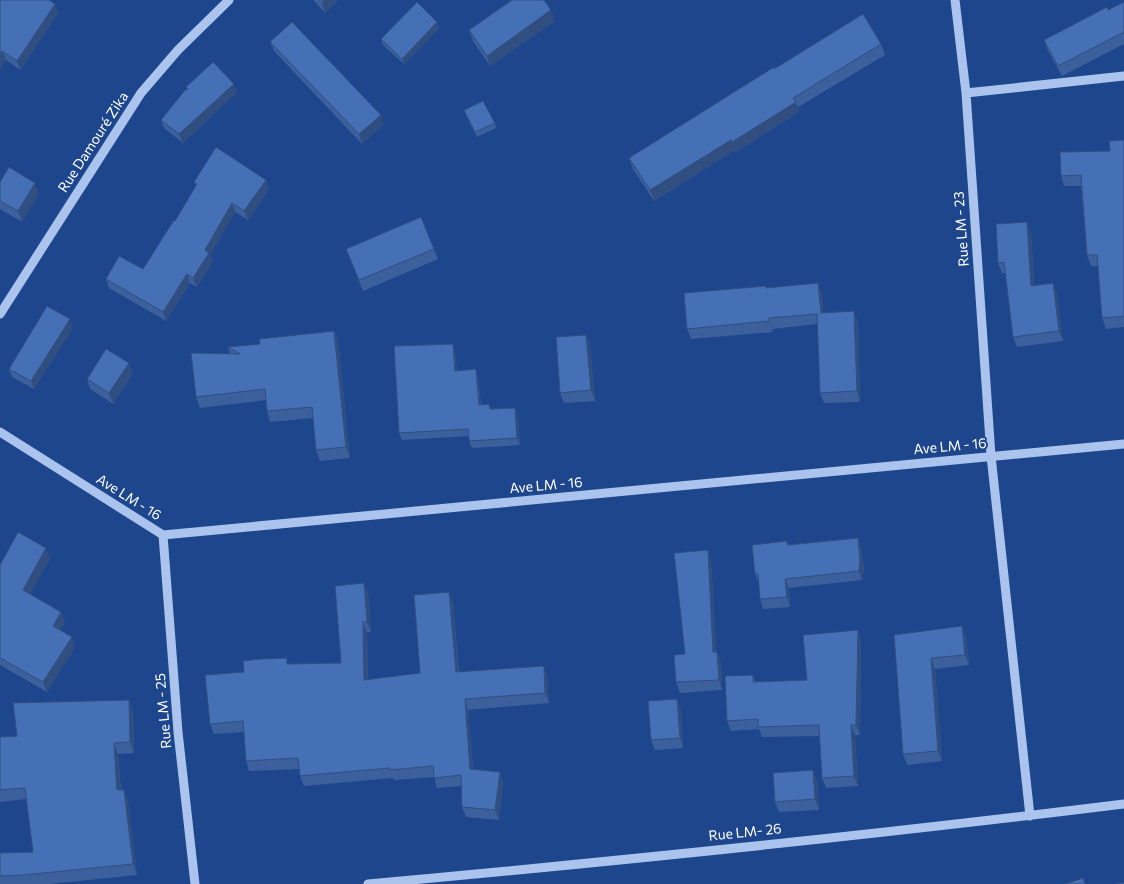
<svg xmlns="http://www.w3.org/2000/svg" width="1124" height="884" font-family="Commissioner,sans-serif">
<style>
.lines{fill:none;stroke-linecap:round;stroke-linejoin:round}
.minor{stroke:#aac4ed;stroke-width:9}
.wall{fill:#3b609c}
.shaded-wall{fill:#304e7f}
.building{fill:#4570b5;stroke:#304e7f}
.labels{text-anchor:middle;stroke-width:4;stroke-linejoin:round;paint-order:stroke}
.street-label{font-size:14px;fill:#fff;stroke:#1d468d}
</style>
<rect width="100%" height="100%" fill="#1d468d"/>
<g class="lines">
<path class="minor" d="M 955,0 L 966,93 L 991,456 L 1030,816
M 966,93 L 1124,76
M 0,314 L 141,93 L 178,50 L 229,0
M 0,432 L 163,535 L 1124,444
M 163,535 L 178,732 L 195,884
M 368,884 C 620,861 873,835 1124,804"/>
</g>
<path class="wall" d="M 0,0 L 58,13 L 20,70 L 6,60 L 0,70 Z
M 313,0 L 338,0 L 325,13 Z
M 1124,2 L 1124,44 L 1062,76 L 1048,51 L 1044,40 Z
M 555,21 L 490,66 L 473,41 L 469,30 Z
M 437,22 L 439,28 L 404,64 L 383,45 L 381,39 Z
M 270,42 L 384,124 L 362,144 L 274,51 Z
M 881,44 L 885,55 L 798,107 L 799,112 L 736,152 L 735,150 L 654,201 L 633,169 L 629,158 L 774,69 Z
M 186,87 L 237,92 L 183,143 L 164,128 L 161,120 L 187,89 Z
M 464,110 L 495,123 L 496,128 L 477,137 L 466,116 Z
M 1124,140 L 1124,327 L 1106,329 L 1102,318 L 1098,266 L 1091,266 L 1087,255 L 1081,186 L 1064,186 L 1061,176 L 1110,151 Z
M 266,180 L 269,189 L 248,220 L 235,212 L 210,255 L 213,262 L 197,287 L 190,283 L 166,321 L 109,288 L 106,279 L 143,269 L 175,221 L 196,186 L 194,182 Z
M 0,182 L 39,193 L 22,222 L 0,209 Z
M 1031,233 L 1034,285 L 1057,293 L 1063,341 L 1017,347 L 1013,337 L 1005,273 L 1002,273 L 998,263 Z
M 346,249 L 434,249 L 438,259 L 363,291 Z
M 766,286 L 767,288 L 822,293 L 823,312 L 858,322 L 860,402 L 824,403 L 820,393 L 818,324 L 772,329 L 773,332 L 691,339 L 687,329 Z
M 73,328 L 34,389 L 12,377 L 9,369 Z
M 334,331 L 338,341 L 350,458 L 320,461 L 316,450 L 313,418 L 270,422 L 267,411 L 266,400 L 200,408 L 196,397 L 230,354 L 228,347 L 260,344 Z
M 586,335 L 590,345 L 595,401 L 564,403 L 560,393 Z
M 455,351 L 457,371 L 478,376 L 481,405 L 489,404 L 491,409 L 518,415 L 520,445 L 472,448 L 469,441 L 469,436 L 402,440 L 399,433 Z
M 129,363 L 132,374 L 113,404 L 90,389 L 87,379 Z
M 858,538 L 861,547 L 864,570 L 862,580 L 789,588 L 790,607 L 763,609 L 760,599 L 759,583 L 755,574 L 789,545 Z
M 708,550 L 711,561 L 716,652 L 721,662 L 722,690 L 680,693 L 676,682 L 685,654 Z
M 50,558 L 30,594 L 61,612 L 65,622 L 60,630 L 75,647 L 47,692 L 0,665 L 0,565 Z
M 364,583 L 368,593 L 371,632 L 367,632 L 368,680 L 420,673 L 453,602 L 459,672 L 547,676 L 549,703 L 468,710 L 473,769 L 500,772 L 503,782 L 499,820 L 466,817 L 462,807 L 461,786 L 437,788 L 434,777 L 394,780 L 393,778 L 304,786 L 300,776 L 299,769 L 249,771 L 246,761 L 244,732 L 214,734 L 210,724 L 244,672 L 289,664 L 341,663 Z
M 962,626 L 966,637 L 969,665 L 935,669 L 942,761 L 907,765 L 903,754 L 894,635 Z
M 861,640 L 860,735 L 855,735 L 858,786 L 826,788 L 822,778 L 819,736 L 762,737 L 759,729 L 731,731 L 727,721 L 753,675 L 755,682 L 807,680 Z
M 129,700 L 133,711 L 134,753 L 118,754 L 121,790 L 128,801 L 137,875 L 50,884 L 0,884 L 0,853 L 33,852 L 26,799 L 0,802 L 0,737 L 17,736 Z
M 681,709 L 683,748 L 655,750 L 651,740 Z
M 817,780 L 819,810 L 779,812 L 775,802 Z"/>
<path class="shaded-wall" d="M 324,0 L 338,0 L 325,13 L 322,2 Z
M 55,4 L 58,13 L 20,70 L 17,61 Z
M 551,10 L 555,21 L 490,66 L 487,56 Z
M 437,22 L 439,28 L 404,64 L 402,59 Z
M 2,51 L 6,60 L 0,70 L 0,55 Z
M 234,84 L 237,92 L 183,143 L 179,134 Z
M 796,102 L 799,112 L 736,152 L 732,142 Z
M 381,115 L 384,124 L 362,144 L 359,134 Z
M 731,140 L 735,150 L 654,201 L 650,190 Z
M 266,180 L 269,189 L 248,220 L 244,211 Z
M 35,183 L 39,193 L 22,222 L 18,211 Z
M 232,203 L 235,212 L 210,255 L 213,262 L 197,287 L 193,278 L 205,250 Z
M 1027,222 L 1031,233 L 1035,296 L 1031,286 Z
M 187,274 L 190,283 L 166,321 L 163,312 Z
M 818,283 L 822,293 L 824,323 L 821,313 Z
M 1053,283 L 1057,293 L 1063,341 L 1059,331 Z
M 854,311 L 858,322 L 860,402 L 857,391 Z
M 769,318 L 772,329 L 773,332 L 769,321 Z
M 70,319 L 73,328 L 34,389 L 31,381 Z
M 334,331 L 338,341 L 350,458 L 346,447 Z
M 586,335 L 590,345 L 595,401 L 591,390 Z
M 453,344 L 455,351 L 457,378 L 455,371 Z
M 129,363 L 132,374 L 113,404 L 109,393 Z
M 476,369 L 478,376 L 481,412 L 479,405 Z
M 515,408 L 518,415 L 520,445 L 517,438 Z
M 858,538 L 861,547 L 864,570 L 862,580 L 859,571 Z
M 46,548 L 50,558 L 27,600 L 23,590 Z
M 708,550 L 711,561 L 717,662 L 713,652 Z
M 785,579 L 789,588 L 790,607 L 787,597 Z
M 364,583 L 368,593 L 371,632 L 367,622 Z
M 449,592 L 453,602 L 459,683 L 456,672 Z
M 61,612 L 65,622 L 57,636 L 53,626 Z
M 363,622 L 367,632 L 368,690 L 364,680 Z
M 962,626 L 966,637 L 969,665 L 965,655 Z
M 858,630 L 861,640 L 860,735 L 856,725 Z
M 72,637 L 75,647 L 47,692 L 43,682 Z
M 717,652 L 721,662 L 722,690 L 719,680 Z
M 931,658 L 935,669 L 942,761 L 938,751 Z
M 544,666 L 547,676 L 549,703 L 545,693 Z
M 465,699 L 468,710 L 474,779 L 470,769 Z
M 677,699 L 681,709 L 683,748 L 680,738 Z
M 129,700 L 133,711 L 134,753 L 130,742 Z
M 851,725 L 855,735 L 858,786 L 854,776 Z
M 114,743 L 118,754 L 121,801 L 117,790 Z
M 813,770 L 817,780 L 819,810 L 815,799 Z
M 500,772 L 503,782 L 499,820 L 495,810 Z
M 124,790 L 128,801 L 137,875 L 133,864 Z"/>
<path class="building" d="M 0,0 L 49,0 L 55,4 L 17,61 L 2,51 L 0,55 Z
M 512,0 L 544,0 L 551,10 L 487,56 L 469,30 Z
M 417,2 L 437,22 L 402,59 L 381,39 Z
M 1124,2 L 1124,32 L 1058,66 L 1044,40 L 1107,7 L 1108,10 Z
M 863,14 L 881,44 L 793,98 L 796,102 L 732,142 L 731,140 L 650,190 L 629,158 L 774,67 L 774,69 Z
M 292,22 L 381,115 L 359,134 L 270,42 Z
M 213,62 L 234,84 L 179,134 L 161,120 L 185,90 L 188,89 L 186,87 Z
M 483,101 L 495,123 L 475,132 L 464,110 Z
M 1124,140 L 1124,316 L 1102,318 L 1097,255 L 1087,255 L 1081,175 L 1061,176 L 1060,152 L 1110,151 L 1109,141 Z
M 216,147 L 266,180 L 244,211 L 232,203 L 205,250 L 209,253 L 193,278 L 187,274 L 163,312 L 106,279 L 119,256 L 143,269 L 174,220 L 175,221 L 197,184 L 194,182 Z
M 9,167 L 35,183 L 18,211 L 0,201 L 0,182 Z
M 421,217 L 434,249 L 359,280 L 346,249 Z
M 1027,222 L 1031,286 L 1053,283 L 1059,331 L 1013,337 L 1004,262 L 998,263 L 996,224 Z
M 818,283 L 821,313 L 854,311 L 857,391 L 820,393 L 817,314 L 769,318 L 769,321 L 687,329 L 684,293 L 766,286 L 766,288 Z
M 47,306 L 70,319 L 31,381 L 9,369 Z
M 334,331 L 346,447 L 316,450 L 312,407 L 267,411 L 265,389 L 196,397 L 191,353 L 240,354 L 228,347 L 260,344 L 259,339 Z
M 586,335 L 591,390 L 560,393 L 556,337 Z
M 453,344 L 455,371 L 476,369 L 479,405 L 489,404 L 490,409 L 515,408 L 517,438 L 469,441 L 468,429 L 399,433 L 394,346 Z
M 106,349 L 129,363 L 109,393 L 87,379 Z
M 18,532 L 46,548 L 23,590 L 61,612 L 53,626 L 72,637 L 43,682 L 0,658 L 0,565 Z
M 858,538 L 860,560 L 859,571 L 785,579 L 787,597 L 760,599 L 758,574 L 755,574 L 752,545 L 787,541 L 788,545 Z
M 708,550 L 713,652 L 717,652 L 719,680 L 676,682 L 674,655 L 685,654 L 674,553 Z
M 364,583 L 367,622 L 363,622 L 364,680 L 420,673 L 414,595 L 449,592 L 456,672 L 544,666 L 545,693 L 465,699 L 470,769 L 500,772 L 495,810 L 462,807 L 461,775 L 434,778 L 433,766 L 390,770 L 390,768 L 300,776 L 298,758 L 246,761 L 243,721 L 210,724 L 205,675 L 244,672 L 243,661 L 261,659 L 287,658 L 287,664 L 341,663 L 335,586 Z
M 962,626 L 965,655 L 931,658 L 938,751 L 903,754 L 894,635 Z
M 858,630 L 856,725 L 851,725 L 854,776 L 822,778 L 819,725 L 758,727 L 758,719 L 727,721 L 725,676 L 753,675 L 753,682 L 807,680 L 803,635 Z
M 677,699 L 680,738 L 651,740 L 648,701 Z
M 129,700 L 130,742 L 114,743 L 117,790 L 124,790 L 133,864 L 24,875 L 0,876 L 0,853 L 33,852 L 25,788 L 0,790 L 0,737 L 17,736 L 13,703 Z
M 813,770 L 815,799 L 775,802 L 773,773 Z
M 1083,878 L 1085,884 L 1065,884 Z
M 1124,882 L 1124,884 L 1113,884 Z"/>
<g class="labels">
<g class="street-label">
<text transform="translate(93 142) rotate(-57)" y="5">Rue Damouré Zika</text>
<text transform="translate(961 229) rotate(-94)" y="5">Rue LM - 23</text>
<text transform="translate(950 446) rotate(-5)" y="5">Ave LM - 16</text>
<text transform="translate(546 485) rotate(-5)" y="5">Ave LM - 16</text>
<text transform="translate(129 497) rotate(32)" y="5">Ave LM - 16</text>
<text transform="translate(163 711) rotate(-95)" y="5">Rue LM - 25</text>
<text transform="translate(745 832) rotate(-6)" y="5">Rue LM- 26</text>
</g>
</g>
</svg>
